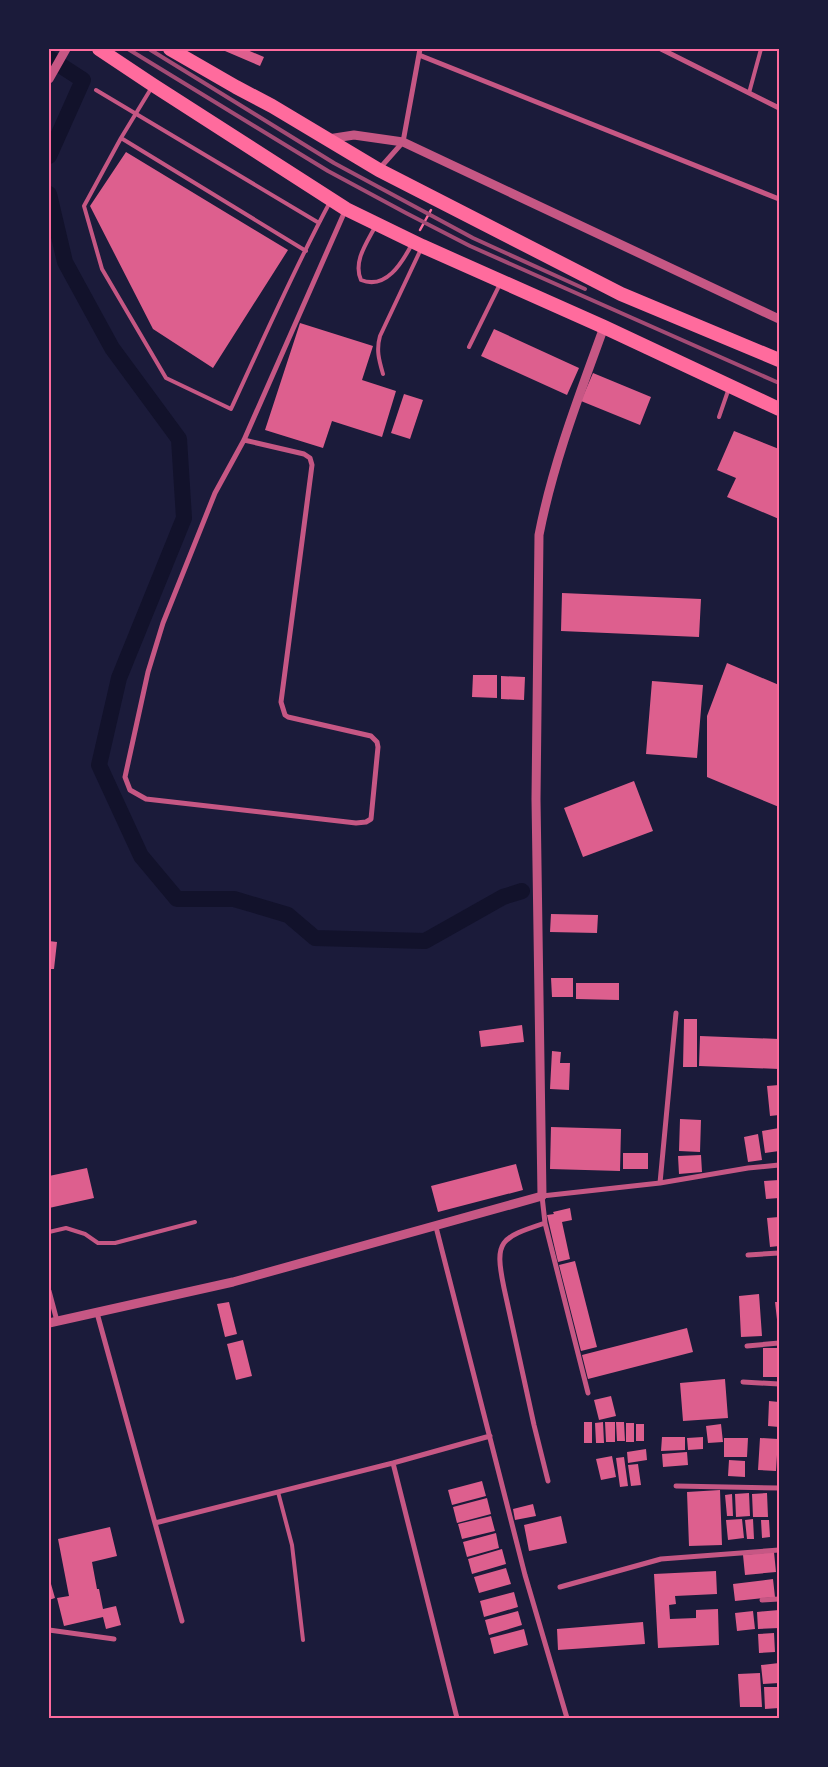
<svg xmlns="http://www.w3.org/2000/svg" width="828" height="1767" font-family="Roboto,sans-serif">
<style>
.lines{fill:none;stroke-linecap:round;stroke-linejoin:round}
.canal{stroke:#12122b;stroke-width:16}
.building{fill:#dd5f8e}
.path{stroke:#ff6b9d;stroke-width:2.5}
.service{stroke:#c65784;stroke-width:4}
.minor{stroke:#c65784;stroke-width:5}
.tertiary{stroke:#c65784;stroke-width:9}
.trunk{stroke:#ff6b9d;stroke-width:14}
.rail{stroke:#a44b75;stroke-width:4}
.neatline{fill:none;stroke:#ff6b9d;stroke-width:2}
</style>
<rect width="100%" height="100%" fill="#1b1b3a"/>
<g class="lines">
<path class="canal" d="M 49,58 L 83,80 L 49,156
M 49,194 L 65,262 L 112,348 L 179,439 L 184,518 L 119,678 L 99,765 L 141,856 L 177,899 L 234,899 L 288,915 L 315,938 L 425,941 L 503,897 L 522,891"/>
</g>
<path class="building" d="M 226,49 L 245,49 L 264,57 L 260,66 L 225,51 Z
M 126,152 L 288,250 L 213,368 L 153,329 L 90,206 Z
M 300,323 L 373,346 L 362,380 L 396,391 L 382,437 L 332,421 L 323,448 L 265,430 Z
M 494,329 L 579,368 L 567,395 L 481,356 Z
M 593,373 L 651,397 L 640,425 L 581,401 Z
M 404,394 L 423,400 L 410,439 L 391,433 Z
M 734,431 L 779,449 L 779,519 L 727,497 L 736,478 L 717,470 Z
M 562,593 L 701,599 L 699,637 L 561,631 Z
M 727,663 L 779,685 L 779,807 L 707,777 L 707,716 Z
M 473,675 L 497,675 L 497,698 L 472,697 Z
M 501,676 L 525,677 L 524,700 L 501,699 Z
M 652,681 L 703,685 L 697,758 L 646,754 Z
M 634,781 L 653,831 L 583,857 L 564,808 Z
M 551,914 L 598,915 L 597,933 L 550,932 Z
M 49,941 L 57,942 L 54,969 L 49,969 Z
M 551,978 L 573,978 L 573,997 L 552,997 Z
M 576,983 L 619,983 L 619,1000 L 576,999 Z
M 684,1019 L 697,1019 L 697,1067 L 683,1067 Z
M 522,1025 L 524,1042 L 481,1047 L 479,1031 Z
M 700,1036 L 779,1039 L 779,1069 L 699,1066 Z
M 552,1051 L 561,1052 L 560,1063 L 570,1063 L 569,1090 L 550,1089 Z
M 779,1085 L 779,1115 L 770,1116 L 767,1086 Z
M 680,1119 L 701,1120 L 700,1152 L 679,1151 Z
M 551,1127 L 621,1129 L 620,1171 L 550,1169 Z
M 779,1128 L 779,1151 L 765,1153 L 762,1131 Z
M 758,1134 L 762,1160 L 748,1162 L 744,1137 Z
M 623,1153 L 648,1153 L 648,1169 L 623,1169 Z
M 701,1155 L 702,1172 L 679,1174 L 678,1156 Z
M 516,1164 L 523,1190 L 438,1212 L 431,1186 Z
M 87,1168 L 94,1198 L 49,1208 L 49,1176 Z
M 779,1180 L 779,1198 L 766,1199 L 764,1181 Z
M 570,1208 L 572,1220 L 562,1222 L 570,1259 L 558,1262 L 547,1215 L 554,1214 L 553,1212 Z
M 779,1217 L 779,1246 L 770,1247 L 767,1218 Z
M 575,1261 L 597,1347 L 581,1351 L 559,1265 Z
M 759,1294 L 762,1336 L 741,1337 L 739,1296 Z
M 229,1302 L 237,1334 L 225,1337 L 217,1304 Z
M 775,1302 L 779,1302 L 779,1328 L 778,1328 Z
M 687,1328 L 693,1352 L 588,1379 L 582,1355 Z
M 243,1340 L 252,1376 L 236,1380 L 227,1344 Z
M 763,1348 L 778,1348 L 778,1377 L 763,1377 Z
M 725,1379 L 728,1418 L 683,1421 L 680,1383 Z
M 611,1396 L 616,1416 L 599,1420 L 594,1400 Z
M 769,1401 L 779,1402 L 779,1427 L 768,1426 Z
M 584,1422 L 592,1422 L 592,1443 L 584,1443 Z
M 603,1422 L 604,1443 L 596,1443 L 595,1423 Z
M 605,1422 L 615,1422 L 615,1442 L 606,1442 Z
M 616,1422 L 624,1422 L 625,1441 L 617,1441 Z
M 626,1423 L 634,1423 L 634,1442 L 626,1442 Z
M 636,1424 L 644,1424 L 644,1441 L 636,1441 Z
M 721,1424 L 723,1442 L 708,1443 L 706,1426 Z
M 662,1437 L 685,1437 L 685,1450 L 661,1451 Z
M 703,1437 L 703,1449 L 688,1450 L 687,1438 Z
M 724,1438 L 748,1438 L 747,1457 L 724,1457 Z
M 760,1438 L 778,1439 L 776,1471 L 758,1470 Z
M 646,1449 L 647,1460 L 628,1463 L 627,1452 Z
M 687,1452 L 688,1465 L 663,1467 L 662,1454 Z
M 612,1456 L 616,1477 L 601,1480 L 596,1459 Z
M 624,1457 L 628,1486 L 620,1487 L 616,1458 Z
M 729,1460 L 745,1461 L 745,1477 L 728,1476 Z
M 638,1464 L 641,1485 L 631,1486 L 628,1465 Z
M 482,1481 L 486,1496 L 452,1505 L 448,1490 Z
M 720,1490 L 722,1545 L 689,1546 L 687,1492 Z
M 749,1493 L 750,1516 L 736,1517 L 735,1494 Z
M 767,1493 L 768,1517 L 753,1517 L 752,1494 Z
M 732,1494 L 733,1516 L 727,1516 L 725,1495 Z
M 487,1498 L 491,1514 L 457,1523 L 453,1507 Z
M 533,1504 L 536,1516 L 515,1520 L 513,1509 Z
M 491,1516 L 495,1531 L 462,1539 L 458,1524 Z
M 561,1516 L 567,1543 L 529,1551 L 524,1525 Z
M 742,1519 L 744,1538 L 728,1540 L 726,1520 Z
M 753,1519 L 754,1539 L 747,1539 L 745,1520 Z
M 761,1520 L 769,1520 L 770,1537 L 762,1538 Z
M 110,1527 L 117,1556 L 92,1562 L 97,1589 L 99,1589 L 103,1609 L 116,1606 L 121,1625 L 106,1629 L 103,1617 L 64,1626 L 57,1598 L 69,1596 L 58,1539 Z
M 496,1533 L 499,1548 L 467,1557 L 463,1542 Z
M 502,1549 L 506,1564 L 472,1574 L 468,1559 Z
M 774,1552 L 776,1572 L 745,1575 L 743,1555 Z
M 506,1568 L 511,1584 L 479,1593 L 474,1577 Z
M 716,1571 L 717,1594 L 675,1596 L 676,1604 L 669,1605 L 670,1619 L 696,1618 L 696,1610 L 718,1609 L 719,1645 L 658,1648 L 654,1574 Z
M 49,1577 L 55,1598 L 49,1600 Z
M 773,1579 L 775,1597 L 735,1601 L 733,1584 Z
M 514,1592 L 518,1607 L 484,1617 L 480,1601 Z
M 779,1610 L 779,1628 L 758,1629 L 757,1612 Z
M 518,1611 L 522,1625 L 489,1635 L 485,1620 Z
M 753,1611 L 755,1629 L 737,1631 L 735,1613 Z
M 643,1622 L 645,1644 L 558,1650 L 557,1629 Z
M 524,1629 L 528,1645 L 494,1654 L 490,1638 Z
M 774,1633 L 775,1652 L 759,1653 L 758,1634 Z
M 779,1663 L 779,1683 L 763,1684 L 761,1665 Z
M 760,1673 L 762,1707 L 740,1707 L 738,1674 Z
M 764,1687 L 779,1687 L 779,1708 L 765,1709 Z"/>
<g class="lines">
<path class="path" d="M 420,230 L 431,210"/>
<path class="service" d="M 96,90 L 319,223
M 749,93 L 761,49
M 121,138 L 152,87
M 375,227 C 366,244 353,262 361,280 C 386,290 402,263 412,244
M 306,251 L 121,138 L 84,206 L 102,269 L 166,378 L 231,409 C 263,340 294,269 330,202
M 469,347 L 500,284
M 383,374 C 379,360 376,350 380,336 L 421,249
M 719,417 L 729,388
M 49,1232 L 66,1228 L 85,1234 L 98,1243 L 115,1243 L 195,1222
M 278,1492 L 292,1545 L 303,1640"/>
<path class="minor" d="M 661,49 L 779,108
M 419,55 L 779,199
M 380,168 L 403,142 L 420,49
M 244,440 L 304,454 L 310,458 L 312,465 L 281,702 L 285,715 L 288,717 L 371,736 L 377,742 L 378,747 L 371,819 L 366,822 L 356,823 L 146,799 L 130,790 L 125,777 L 148,672 L 163,623 L 215,493 L 244,440 L 345,211
M 660,1183 L 676,1013
M 545,1223 C 500,1238 494,1240 504,1288 L 534,1425 L 548,1481
M 436,1227 L 525,1575 L 567,1718
M 748,1255 L 779,1253
M 49,1291 L 57,1321
M 97,1313 L 155,1523 L 393,1463 L 490,1436
M 747,1346 L 779,1343
M 743,1382 L 779,1384
M 588,1393 L 545,1223 L 542,1196 L 660,1183 L 748,1168 L 779,1165
M 393,1463 L 457,1718
M 676,1486 L 779,1488
M 155,1523 L 182,1621
M 560,1587 L 661,1559 L 779,1550
M 762,1600 L 779,1599
M 49,1630 L 114,1639"/>
<path class="tertiary" d="M 49,79 L 66,49
M 328,139 L 354,135 L 403,142 L 779,319
M 49,1323 L 233,1282 L 542,1196 L 536,799 L 539,535 C 553,463 579,396 604,327"/>
<path class="trunk" d="M 99,49 L 153,85 L 346,209 L 422,246 L 604,327 L 779,409
M 170,49 L 236,87 L 272,106 L 379,170 L 621,294 L 779,360"/>
<path class="rail" d="M 128,49 L 328,171 L 406,213 L 470,246 L 779,383
M 149,49 L 334,163 L 473,238 L 585,289"/>
</g>
<rect width="828" height="1767" fill="none" stroke="#1b1b3a" stroke-width="100"/>
<rect x="50" y="50" width="728" height="1667" class="neatline"/>
</svg>
